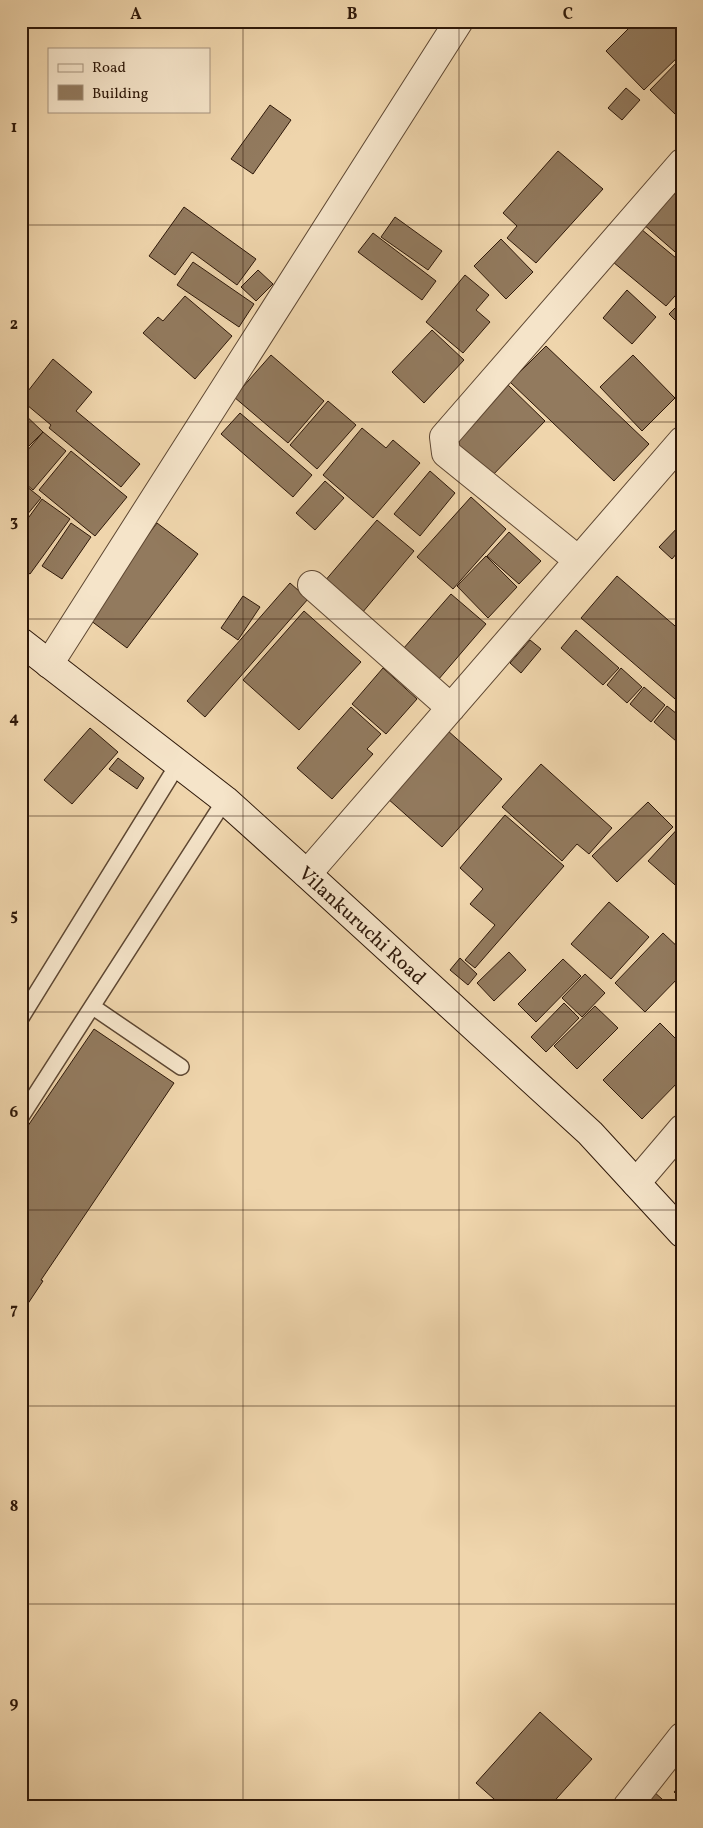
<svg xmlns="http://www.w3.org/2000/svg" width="703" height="1828" font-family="Vollkorn,serif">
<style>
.building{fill:#927a5e;stroke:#2e1809}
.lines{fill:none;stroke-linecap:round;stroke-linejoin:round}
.lane-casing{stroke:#5e4732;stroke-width:18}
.street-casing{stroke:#5e4732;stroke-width:30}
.secondary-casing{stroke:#2e1809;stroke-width:30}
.lane{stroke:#f5e4c9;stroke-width:15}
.street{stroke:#f5e4c9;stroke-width:28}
.secondary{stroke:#f5e4c9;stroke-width:28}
.grid{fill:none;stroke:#2e1809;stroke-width:1;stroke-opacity:0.55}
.labels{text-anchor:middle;stroke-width:4;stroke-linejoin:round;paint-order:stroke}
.street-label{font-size:20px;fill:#2e1809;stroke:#f5e4c9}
.neatline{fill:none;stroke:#2e1809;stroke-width:2}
.grid-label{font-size:16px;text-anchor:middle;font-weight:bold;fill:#2e1809}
</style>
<rect width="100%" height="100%" fill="#efd5ac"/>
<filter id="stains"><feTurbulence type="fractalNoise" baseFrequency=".004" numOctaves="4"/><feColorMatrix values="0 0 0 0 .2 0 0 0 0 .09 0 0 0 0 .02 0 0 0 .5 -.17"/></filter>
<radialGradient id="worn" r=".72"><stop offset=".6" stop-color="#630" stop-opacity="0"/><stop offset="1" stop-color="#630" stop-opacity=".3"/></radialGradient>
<path class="building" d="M 636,21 L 682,21 L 682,53 L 644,90 L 606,51 Z
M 682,57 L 682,109 L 676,115 L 650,90 Z
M 626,88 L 640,100 L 622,120 L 608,108 Z
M 270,105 L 291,120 L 253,174 L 231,159 Z
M 558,151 L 603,189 L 536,263 L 507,238 L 517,226 L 503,213 Z
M 671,191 L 682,200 L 682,258 L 643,224 Z
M 184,207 L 256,259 L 237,285 L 192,252 L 175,275 L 149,256 Z
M 395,217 L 442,251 L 428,270 L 381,237 Z
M 641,229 L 682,263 L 682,288 L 666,306 L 613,262 Z
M 373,233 L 436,281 L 422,300 L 358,252 Z
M 501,239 L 533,272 L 506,299 L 474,266 Z
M 193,262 L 254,304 L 239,327 L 177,285 Z
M 258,270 L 273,284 L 256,301 L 241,287 Z
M 465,275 L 489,295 L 476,310 L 490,322 L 463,353 L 426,322 Z
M 627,290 L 656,317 L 632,344 L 603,318 Z
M 185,296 L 232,336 L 195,379 L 143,333 L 158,317 L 163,321 Z
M 682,301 L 682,327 L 669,314 Z
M 432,330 L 464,360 L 424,403 L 392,372 Z
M 546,346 L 649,444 L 614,481 L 510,382 Z
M 271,355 L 324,401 L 288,443 L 234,397 Z
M 633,355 L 675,398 L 642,431 L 600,387 Z
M 53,359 L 92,392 L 76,411 L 140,464 L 121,487 L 49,428 L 51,425 L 21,400 Z
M 507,384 L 545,421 L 489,479 L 451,442 Z
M 328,401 L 356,425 L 317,469 L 290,445 Z
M 21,411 L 43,432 L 21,454 Z
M 240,413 L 312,475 L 293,497 L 221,434 Z
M 362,428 L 386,448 L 393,440 L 420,463 L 373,518 L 323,475 Z
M 43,432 L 66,451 L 33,490 L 21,480 L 21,458 Z
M 71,451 L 127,497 L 95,536 L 39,490 Z
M 430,471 L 455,493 L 420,536 L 394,514 Z
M 325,481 L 344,498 L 315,530 L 296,513 Z
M 21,482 L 41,498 L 21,522 Z
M 471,497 L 506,529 L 453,589 L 417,557 Z
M 42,499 L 70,519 L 30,574 L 21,568 L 21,528 Z
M 377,520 L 414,551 L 362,613 L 324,582 Z
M 71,523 L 91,537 L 62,579 L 42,566 Z
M 157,523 L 198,554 L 127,648 L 86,617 Z
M 682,523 L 682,547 L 672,559 L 659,547 Z
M 509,532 L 541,561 L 519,584 L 487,556 Z
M 486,556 L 517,587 L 488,618 L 457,586 Z
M 617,576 L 682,632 L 682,705 L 581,618 Z
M 290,583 L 308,599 L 205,717 L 187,701 Z
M 451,594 L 486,624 L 438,680 L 403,649 Z
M 243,596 L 260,607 L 238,640 L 221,628 Z
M 304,611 L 361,662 L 299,730 L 243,680 Z
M 576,630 L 619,668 L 603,685 L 561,648 Z
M 530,640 L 541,649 L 521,673 L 510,663 Z
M 383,668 L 417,699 L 386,734 L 352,704 Z
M 621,668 L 642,687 L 627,703 L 607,685 Z
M 644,687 L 665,705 L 651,722 L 630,704 Z
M 667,706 L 682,718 L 682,734 L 676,741 L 654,722 Z
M 351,707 L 381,734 L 367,749 L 373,754 L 332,799 L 297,768 Z
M 90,728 L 118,752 L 72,804 L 44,780 Z
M 447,730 L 502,779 L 442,847 L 387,798 Z
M 118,758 L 144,778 L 137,789 L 109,769 Z
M 541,764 L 612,828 L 589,854 L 577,844 L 562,861 L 502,807 Z
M 648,802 L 673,827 L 617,882 L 592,856 Z
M 505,815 L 564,866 L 475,968 L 465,960 L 495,925 L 470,904 L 483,889 L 460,868 Z
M 682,824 L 682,891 L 648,861 Z
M 609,902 L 649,937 L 611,979 L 571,944 Z
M 663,933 L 682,951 L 682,974 L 645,1012 L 615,983 Z
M 509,952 L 526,970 L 494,1001 L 477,983 Z
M 460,958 L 477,974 L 468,985 L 450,970 Z
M 563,959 L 581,976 L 536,1022 L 518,1004 Z
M 585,974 L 605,993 L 582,1017 L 562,998 Z
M 564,1003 L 579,1018 L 546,1052 L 531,1037 Z
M 595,1006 L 618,1028 L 577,1069 L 554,1046 Z
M 660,1023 L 682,1045 L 682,1078 L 642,1119 L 603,1080 Z
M 94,1029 L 174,1083 L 41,1280 L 43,1281 L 21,1314 L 21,1136 Z
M 540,1712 L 592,1759 L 549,1807 L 503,1807 L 476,1783 Z
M 682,1783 L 682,1800 L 674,1792 Z
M 653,1791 L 671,1807 L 638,1807 Z"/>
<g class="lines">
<g class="lane-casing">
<path id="lane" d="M 93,1007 L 181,1067
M 21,1018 L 178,764
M 21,1117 L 225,800"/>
</g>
<g class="street-casing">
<path id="street" d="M 578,560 L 446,453 L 444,437 L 682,163
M 312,585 L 451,708
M 49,664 L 459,21
M 307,874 L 682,441
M 636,1183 L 682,1129
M 627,1807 L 682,1737"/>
</g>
<g class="secondary-casing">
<g id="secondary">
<path id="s1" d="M 21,642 L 225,800 L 307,874 L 590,1133 L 682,1233"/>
</g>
</g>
<use href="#lane" class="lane"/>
<use href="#street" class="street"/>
<use href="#secondary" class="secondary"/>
</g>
<path class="grid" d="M 243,21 L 243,1807M 459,21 L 459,1807M 21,225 L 682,225M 21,422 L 682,422M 21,619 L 682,619M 21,816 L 682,816M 21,1012 L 682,1012M 21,1210 L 682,1210M 21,1406 L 682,1406M 21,1604 L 682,1604"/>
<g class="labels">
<g class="street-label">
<text dy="7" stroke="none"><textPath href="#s1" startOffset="444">Vilankuruchi Road</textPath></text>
</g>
</g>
<rect width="703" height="1828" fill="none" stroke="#efd5ac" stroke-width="55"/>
<rect x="48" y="48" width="162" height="65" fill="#f5e4c9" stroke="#a5927c"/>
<rect x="58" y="64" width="25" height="8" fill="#f5e4c9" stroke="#a5927c"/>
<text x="92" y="72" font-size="15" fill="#2e1809">Road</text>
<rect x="58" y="85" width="25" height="15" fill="#927a5e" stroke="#a5927c"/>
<text x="92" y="98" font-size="15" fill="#2e1809">Building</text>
<rect x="28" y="28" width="648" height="1772" class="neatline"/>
<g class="grid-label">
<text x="136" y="19">A</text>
<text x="352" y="19">B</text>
<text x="568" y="19">C</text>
<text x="14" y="132">1</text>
<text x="14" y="329">2</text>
<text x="14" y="526">3</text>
<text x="14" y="723">4</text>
<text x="14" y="920">5</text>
<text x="14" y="1117">6</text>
<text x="14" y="1314">7</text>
<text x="14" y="1511">8</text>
<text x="14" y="1708">9</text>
</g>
<rect width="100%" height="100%" filter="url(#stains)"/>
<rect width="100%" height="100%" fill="url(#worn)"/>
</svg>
